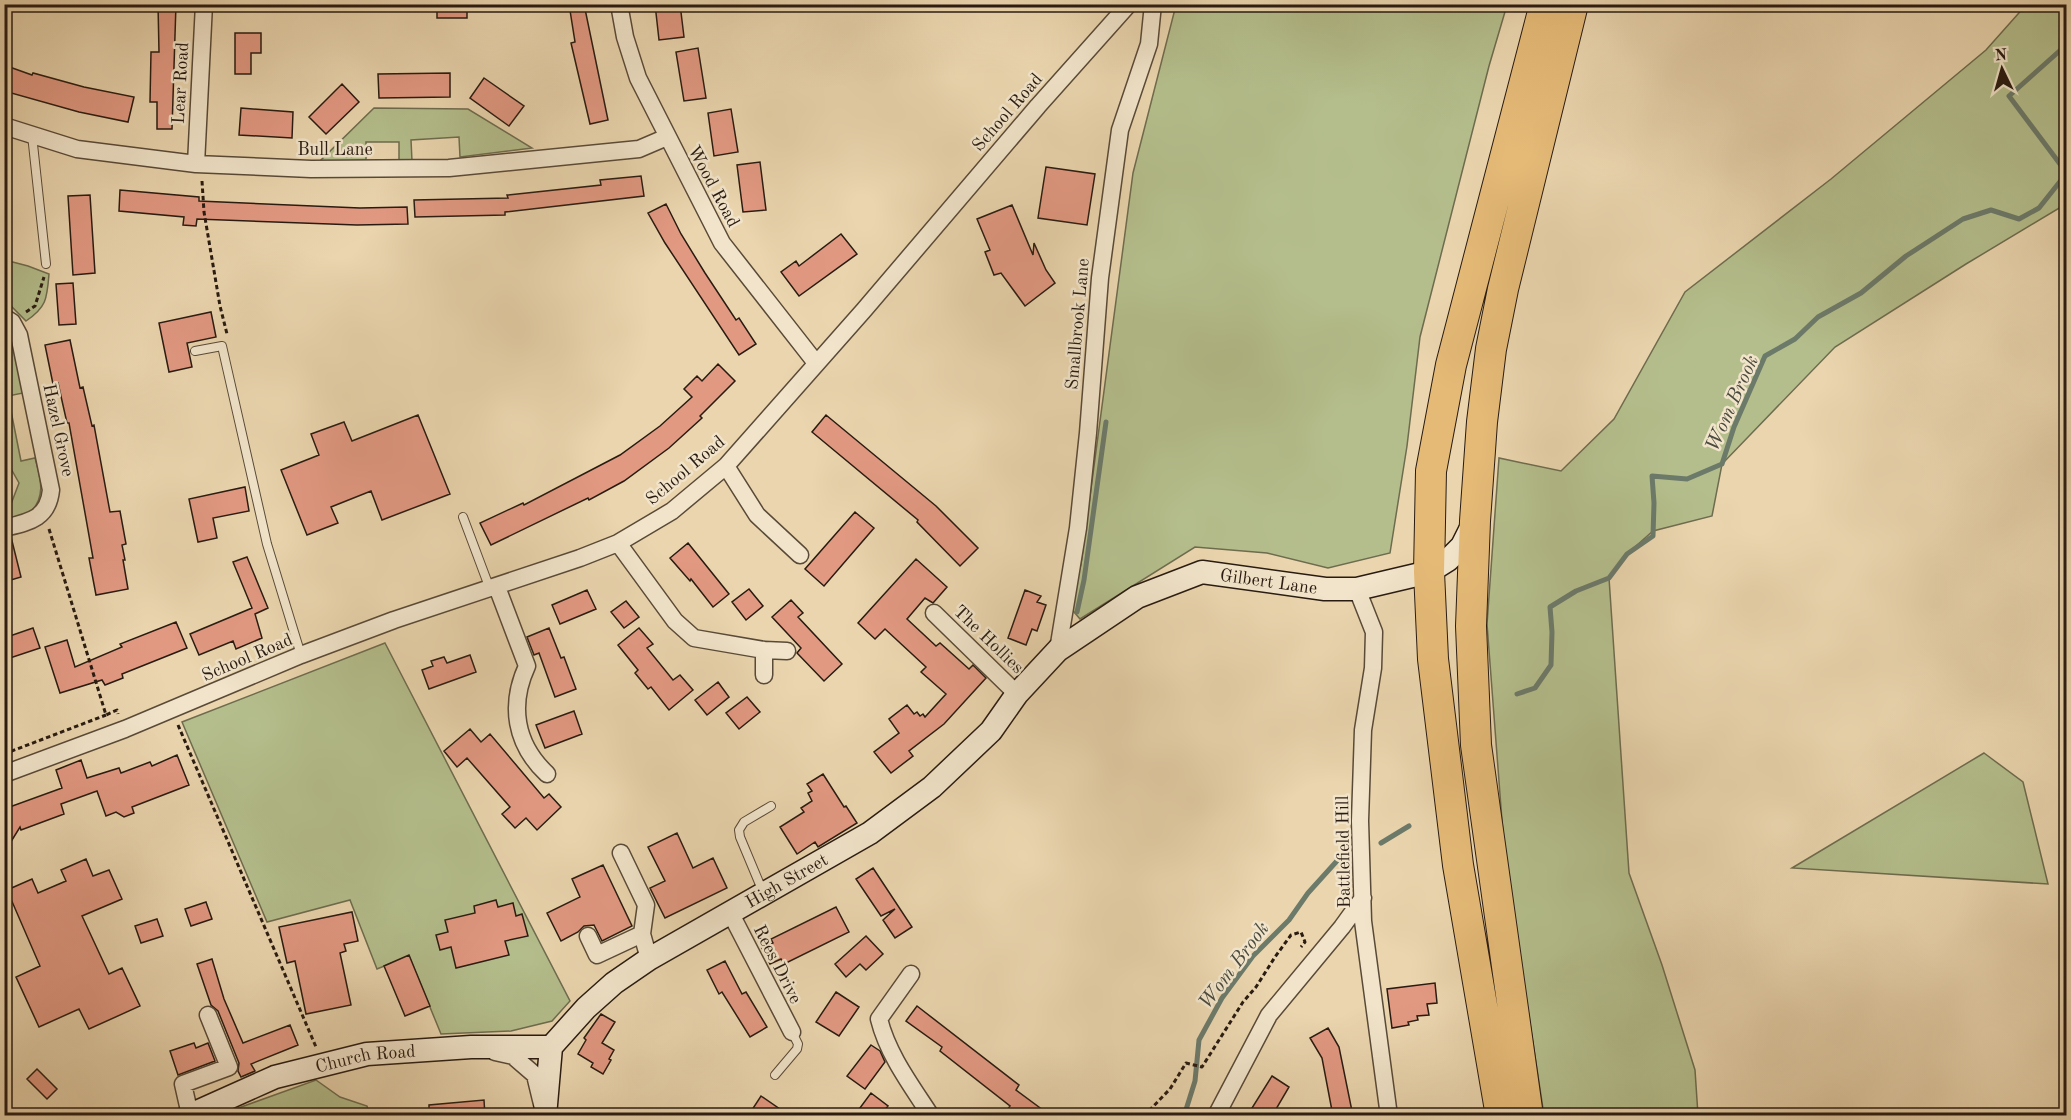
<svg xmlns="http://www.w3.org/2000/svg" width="2071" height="1120" font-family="'Old Standard TT',serif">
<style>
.green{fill:#b4be8c;stroke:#6e6c4e;stroke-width:1.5}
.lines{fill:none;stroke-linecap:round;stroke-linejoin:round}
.stream{stroke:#6c7a6a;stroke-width:5}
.building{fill:#e29982;stroke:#291b11;stroke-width:1.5}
.lane-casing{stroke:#594a38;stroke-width:10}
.street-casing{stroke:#594a38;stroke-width:19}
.secondary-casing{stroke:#291b11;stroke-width:25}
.highway-casing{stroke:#291b11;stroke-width:32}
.path{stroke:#291b11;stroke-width:3;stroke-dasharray:4.5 3;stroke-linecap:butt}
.lane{stroke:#f1e4ca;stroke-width:8}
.street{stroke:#f1e4ca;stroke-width:16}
.secondary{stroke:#f1e4ca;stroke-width:22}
.highway{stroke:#e5ba77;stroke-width:30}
.labels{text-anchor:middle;stroke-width:5;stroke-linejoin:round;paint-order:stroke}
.street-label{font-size:18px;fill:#291b11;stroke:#f1e4ca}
.water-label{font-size:20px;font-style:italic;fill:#4a4a3e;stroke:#f1e4ca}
</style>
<rect width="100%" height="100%" fill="#ead5ae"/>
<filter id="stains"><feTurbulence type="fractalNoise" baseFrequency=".00333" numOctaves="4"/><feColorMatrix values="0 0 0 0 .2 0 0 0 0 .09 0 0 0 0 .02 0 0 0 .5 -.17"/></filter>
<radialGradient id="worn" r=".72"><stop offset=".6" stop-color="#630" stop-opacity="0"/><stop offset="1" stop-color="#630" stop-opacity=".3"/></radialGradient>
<path class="green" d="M 1176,5 L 1507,5 L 1489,66 L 1420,337 L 1407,446 L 1390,553 L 1328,568 L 1267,553 L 1195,547 L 1080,619 L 1069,606 L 1081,564 L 1133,173 Z
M 2026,5 L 2066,5 L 2066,204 L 1966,264 L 1835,347 L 1722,464 L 1712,516 L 1653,531 L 1627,554 L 1609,578 L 1629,873 L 1662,965 L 1695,1070 L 1698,1115 L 1544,1115 L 1505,860 L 1487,624 L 1499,458 L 1561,471 L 1614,419 L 1685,292 L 1831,179 L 1986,50 Z
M 374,108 L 468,109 L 532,148 L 460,157 L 459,137 L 411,140 L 412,161 L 399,160 L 399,142 L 366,142 L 366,160 L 319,162 Z
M 5,260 L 28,266 L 49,274 C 47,298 47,307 26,321 L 9,304 L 5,303 Z
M 4,325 L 13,346 L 23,393 L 8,396 L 21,461 L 35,458 C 41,478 47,500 27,515 C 22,519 11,519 5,521 L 5,505 L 11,504 L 19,483 L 5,458 Z
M 385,643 L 570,1001 L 552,1021 L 511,1031 L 441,1034 L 409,956 L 377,969 L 350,900 L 267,922 L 182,722 Z
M 1984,753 L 2023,782 L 2048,884 L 1792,868 Z
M 316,1080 L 340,1097 L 367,1106 L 370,1115 L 219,1115 Z"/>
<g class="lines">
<path class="stream" d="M 2064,47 L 2009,96 L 2066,172
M 1077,612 L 1084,580 L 1106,422
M 1517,694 L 1535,688 L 1551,665 L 1552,632 L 1550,607 L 1576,591 L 1609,578 L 1627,554 L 1653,536 L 1654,503 L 1652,476 L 1687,479 L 1722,464 L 1734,427 L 1765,356 L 1795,339 L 1818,317 L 1861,293 L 1906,256 L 1963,219 L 1991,210 L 2019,219 L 2039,208 L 2066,174
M 1381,843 L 1409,826
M 1184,1116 L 1195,1081 L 1199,1040 L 1222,998 L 1253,956 L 1289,920 L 1308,893 L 1345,852"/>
</g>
<path class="building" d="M 158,4 L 176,4 L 172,129 L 157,129 L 157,102 L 150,102 L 151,52 L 159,52 Z
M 437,4 L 467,4 L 467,18 L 437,18 Z
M 569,4 L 584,4 L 608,120 L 590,124 L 571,43 L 575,42 Z
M 655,4 L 680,4 L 684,37 L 659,40 Z
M 235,33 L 261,33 L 261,53 L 251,53 L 251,74 L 235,74 Z
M 698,48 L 706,98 L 684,101 L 676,52 Z
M 4,65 L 32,75 L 33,73 L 84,87 L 134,97 L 128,122 L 79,112 L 4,91 Z
M 450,73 L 450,97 L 379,98 L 378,74 Z
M 484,78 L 524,106 L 509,126 L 470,98 Z
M 342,84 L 359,102 L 326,134 L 309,117 Z
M 241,108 L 293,112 L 292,138 L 239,135 Z
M 731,109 L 738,152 L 714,156 L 708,113 Z
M 760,162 L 766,210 L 743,212 L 737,165 Z
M 1046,167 L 1095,174 L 1087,225 L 1038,218 Z
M 641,176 L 644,196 L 505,212 L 505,215 L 415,217 L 414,200 L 508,198 L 507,195 L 601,185 L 600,180 Z
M 120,190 L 199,197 L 199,201 L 360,208 L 407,207 L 408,224 L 357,225 L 197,219 L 196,226 L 183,225 L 184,217 L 119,211 Z
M 90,195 L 95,273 L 73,275 L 68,196 Z
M 666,204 L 681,234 L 705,273 L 736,320 L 739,318 L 756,344 L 739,355 L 665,243 L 648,213 Z
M 1012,205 L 1033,255 L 1034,243 L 1046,270 L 1055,283 L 1025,306 L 1001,273 L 994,275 L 985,252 L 990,250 L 977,219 Z
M 841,234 L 857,254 L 799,296 L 781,272 L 796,261 L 799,266 Z
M 73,283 L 76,324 L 59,325 L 56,284 Z
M 211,312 L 216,337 L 187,343 L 192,367 L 169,372 L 159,323 Z
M 70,340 L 80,388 L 83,387 L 92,426 L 94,425 L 110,512 L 120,511 L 126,544 L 122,545 L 125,560 L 123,560 L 128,589 L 96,595 L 89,558 L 93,558 L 69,423 L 67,423 L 58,383 L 53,384 L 45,345 Z
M 718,364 L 735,381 L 700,416 L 702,418 L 669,448 L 624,481 L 589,500 L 588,498 L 491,545 L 480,523 L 523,503 L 524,505 L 620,455 L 660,426 L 692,397 L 684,389 L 697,376 L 702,381 Z
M 418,415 L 450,494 L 382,520 L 371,491 L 331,507 L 338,523 L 307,535 L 281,470 L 319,455 L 311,434 L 344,422 L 352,441 Z
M 826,415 L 936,506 L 978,548 L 960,566 L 917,522 L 918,520 L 812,432 Z
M 245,487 L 249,511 L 213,518 L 217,538 L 198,542 L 189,499 Z
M 855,512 L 874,528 L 824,586 L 805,569 Z
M 11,537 L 21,577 L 4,582 L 4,538 Z
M 688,543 L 729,594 L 713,607 L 691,579 L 690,581 L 670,558 Z
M 247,557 L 268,608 L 255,614 L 262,638 L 236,649 L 233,641 L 199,655 L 190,634 L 252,608 L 233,562 Z
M 916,559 L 947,587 L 933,603 L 925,598 L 907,619 L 936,646 L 940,643 L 969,669 L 973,665 L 986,678 L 944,724 L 909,751 L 913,756 L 891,773 L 874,752 L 899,733 L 889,719 L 907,705 L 914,714 L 917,712 L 920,716 L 923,714 L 925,717 L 946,694 L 921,672 L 926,667 L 885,629 L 875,639 L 858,623 Z
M 749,589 L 763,606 L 746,620 L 732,602 Z
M 587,590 L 596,609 L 560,624 L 552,605 Z
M 1025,590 L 1041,596 L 1037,602 L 1046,605 L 1037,631 L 1032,629 L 1026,645 L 1008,638 Z
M 791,600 L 803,613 L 798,617 L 842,664 L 824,681 L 797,653 L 801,648 L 772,617 Z
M 626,601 L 639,617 L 624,628 L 611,612 Z
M 176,622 L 187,648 L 122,674 L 123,678 L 105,685 L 102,680 L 60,693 L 45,647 L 67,640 L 75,667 L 122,647 L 120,644 Z
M 33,628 L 40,648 L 4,660 L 4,638 Z
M 549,628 L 561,658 L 564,657 L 576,689 L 555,697 L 539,653 L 534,655 L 527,637 Z
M 639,628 L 653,644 L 647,648 L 673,680 L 680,675 L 693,690 L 669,710 L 651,687 L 648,689 L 635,673 L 638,670 L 618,645 Z
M 470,655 L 476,672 L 429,689 L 422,670 L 433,666 L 431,661 L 444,657 L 447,663 Z
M 718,682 L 729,697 L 707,715 L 695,700 Z
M 747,697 L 760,712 L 739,729 L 726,713 Z
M 574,711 L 582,734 L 545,748 L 536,725 Z
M 470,729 L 481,742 L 490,734 L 544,798 L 549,794 L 561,807 L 537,830 L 526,818 L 515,828 L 502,814 L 510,807 L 467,758 L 457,767 L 444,751 Z
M 177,755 L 189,785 L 132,807 L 134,813 L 124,817 L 116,812 L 106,816 L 97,791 L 61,804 L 64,814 L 21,830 L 20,827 L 4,853 L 4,809 L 62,788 L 56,770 L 81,760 L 87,778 L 119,768 L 121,773 L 150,762 L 152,766 Z
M 823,774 L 844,807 L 846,806 L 857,823 L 818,847 L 815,842 L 797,854 L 780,827 L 804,812 L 801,808 L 812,801 L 808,793 L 812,791 L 807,784 Z
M 677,833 L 693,868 L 713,858 L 727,888 L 665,918 L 650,888 L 665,881 L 648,847 Z
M 86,859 L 93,876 L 109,870 L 122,899 L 82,916 L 109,974 L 122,968 L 140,1006 L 89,1029 L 79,1009 L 39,1027 L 16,977 L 40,966 L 7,890 L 32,879 L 38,893 L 66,881 L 61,870 Z
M 603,865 L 632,926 L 602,941 L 594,925 L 584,926 L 578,932 L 561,941 L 547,913 L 580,897 L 572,879 Z
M 873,868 L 912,927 L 895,938 L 883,920 L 895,909 L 881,916 L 856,879 Z
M 496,900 L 498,907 L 513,903 L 516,916 L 522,914 L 528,936 L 505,941 L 509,955 L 456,968 L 451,947 L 440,950 L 436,935 L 448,932 L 445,920 L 475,913 L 474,906 Z
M 206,902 L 212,919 L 191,926 L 185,909 Z
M 836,907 L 849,932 L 784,964 L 781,959 L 770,964 L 762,948 L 773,943 L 771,939 Z
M 352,912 L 358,941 L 344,944 L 346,951 L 340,953 L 351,1005 L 306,1014 L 295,961 L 287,963 L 279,927 Z
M 157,919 L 163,936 L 141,943 L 135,926 Z
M 866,936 L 883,954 L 866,970 L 860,964 L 846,977 L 835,964 Z
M 409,955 L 430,1006 L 405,1016 L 384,966 Z
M 212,959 L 224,999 L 243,1043 L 290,1025 L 298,1045 L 251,1064 L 255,1071 L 241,1077 L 238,1071 L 239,1063 L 218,1011 L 211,1005 L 197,964 Z
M 725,961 L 742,994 L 746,992 L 767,1027 L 750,1037 L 722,992 L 719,994 L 707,970 Z
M 1435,983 L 1437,1003 L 1427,1004 L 1429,1015 L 1417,1016 L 1418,1020 L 1408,1022 L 1409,1025 L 1392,1028 L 1387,989 Z
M 836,992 L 859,1007 L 839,1036 L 816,1022 Z
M 917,1006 L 1019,1085 L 1016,1090 L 1051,1116 L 1003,1116 L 1010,1106 L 940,1051 L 942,1047 L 906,1021 Z
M 601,1014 L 615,1022 L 602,1043 L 614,1050 L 609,1059 L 611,1060 L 603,1074 L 591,1067 L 593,1063 L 578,1054 L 586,1040 L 584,1038 Z
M 1328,1028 L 1339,1047 L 1353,1116 L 1333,1116 L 1322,1058 L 1310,1038 Z
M 194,1043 L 196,1048 L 208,1043 L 215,1061 L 178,1075 L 170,1051 Z
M 871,1045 L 880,1051 L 885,1062 L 865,1089 L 847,1076 Z
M 37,1069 L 57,1089 L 47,1099 L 27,1079 Z
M 1272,1076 L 1289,1087 L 1272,1116 L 1247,1116 Z
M 871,1093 L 888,1106 L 880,1116 L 854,1116 Z
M 761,1096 L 790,1116 L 748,1116 Z
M 484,1100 L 485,1116 L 429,1116 L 429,1105 Z"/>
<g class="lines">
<g class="lane-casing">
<path id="lane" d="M 32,135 L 46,264
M 195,351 L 222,346 L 267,544 L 301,655
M 463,517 L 490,589
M 763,892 L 740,837 L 739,830 L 744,822 L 771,806
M 775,1075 L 797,1049 L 798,1044 L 792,1032"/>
</g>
<g class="street-casing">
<path id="street" d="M 619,4 L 625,37 L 638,78 L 722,243 L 816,363
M 4,126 L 77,149 L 196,164 L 311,169 L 449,168 L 639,149 L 667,137
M 196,164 L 204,4
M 4,317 L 12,322 L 19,335 L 51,490 C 48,519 29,522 4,528
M 726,466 L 757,515 L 800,555
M 618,543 L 675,621 L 694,638 L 764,650 L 787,651
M 497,587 L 527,666 C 509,705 515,744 547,774
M 1357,589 L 1374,632 L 1373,668 L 1363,730 L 1360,821 L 1363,921 L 1389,1116
M 934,613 L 1017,694
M 764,650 L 764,675
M 1058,650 L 1078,528 L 1088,433 L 1100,278 L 1120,130 L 1149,44 L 1153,4
M 4,774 L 125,729 L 301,655 L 394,620 L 580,558 L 618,543 L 672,511 L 726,466 L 864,310 L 1038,106 L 1129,4
M 621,853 L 646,905 L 642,934 L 649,959
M 731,914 L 792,1032
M 588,936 L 597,955 L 642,934
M 911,974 L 879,1019 C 888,1055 911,1085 931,1116
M 495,1052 L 513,1056 L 535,1075 L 542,1104
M 190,1115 L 183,1084 L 229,1067 L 208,1015
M 1216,1116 L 1269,1015 L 1342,927 L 1363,898"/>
</g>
<g class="secondary-casing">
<g id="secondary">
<path id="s1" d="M 188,1116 L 275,1077 L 367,1054 L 471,1047 L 551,1047"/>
<path id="s2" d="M 545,1116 L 551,1047 L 586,1008 L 614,983 L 649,959 L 870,833 L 932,787 L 991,731 L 1017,694 L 1058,650 L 1137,597 L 1202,572 L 1325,589 L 1357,589 L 1429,572 L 1448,560 L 1462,546 L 1474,522"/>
</g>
</g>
<g class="highway-casing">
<path id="highway" d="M 1501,1116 L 1458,865 L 1433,659 L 1429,572 L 1431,471 L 1451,365 L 1545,4
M 1528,1116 L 1476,745 L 1471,626 L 1475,521 L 1482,422 L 1491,349 L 1503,289 L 1573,4"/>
</g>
<path class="path" d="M 202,181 L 204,212 L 220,306 L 227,334
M 26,312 L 35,306 L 44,277
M 49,529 L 106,715 L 117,710 L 118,714
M 178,725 L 316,1047
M 4,754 L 106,715
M 1144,1116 L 1170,1089 L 1186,1063 L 1202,1067 L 1243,1002 L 1256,987 L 1275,957 L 1291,935 L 1301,932 L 1305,942 L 1301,947"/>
<use href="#lane" class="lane"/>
<use href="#street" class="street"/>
<use href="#secondary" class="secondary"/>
<use href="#highway" class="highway"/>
</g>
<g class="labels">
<g class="street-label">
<text transform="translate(180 83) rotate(-87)" y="6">Lear Road</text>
<text transform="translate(1007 112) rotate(-49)" y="6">School Road</text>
<text x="335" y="155">Bull Lane</text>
<text transform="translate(714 186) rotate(62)" y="6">Wood Road</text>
<text transform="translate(1077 324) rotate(-85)" y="6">Smallbrook Lane</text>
<text transform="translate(59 430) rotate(78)" y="6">Hazel Grove</text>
<text transform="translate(685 470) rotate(-40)" y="6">School Road</text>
<text dy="6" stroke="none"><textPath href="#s2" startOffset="952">Gilbert Lane</textPath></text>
<text transform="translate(989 639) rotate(44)" y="6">The Hollies</text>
<text transform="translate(247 657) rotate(-23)" y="6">School Road</text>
<text transform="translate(1343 852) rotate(-91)" y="6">Battlefield Hill</text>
<text dy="6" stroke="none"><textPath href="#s2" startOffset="360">High Street</textPath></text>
<text transform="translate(778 964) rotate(63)" y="6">Rees Drive</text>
<text dy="6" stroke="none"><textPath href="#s1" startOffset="188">Church Road</textPath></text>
</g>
<g class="water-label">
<text transform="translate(1731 403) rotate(-66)" y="7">Wom Brook</text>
<text transform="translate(1233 965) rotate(-53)" y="7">Wom Brook</text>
</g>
</g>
<rect width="2071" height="1120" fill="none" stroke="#ead5ae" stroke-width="24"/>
<rect x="6" y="6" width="2059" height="1108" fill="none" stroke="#291b11" stroke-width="3"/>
<rect x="12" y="12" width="2047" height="1096" fill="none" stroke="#291b11" stroke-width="1.5"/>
<g transform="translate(2002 69) rotate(355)" stroke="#f1e4ca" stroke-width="4.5" paint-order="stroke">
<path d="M0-4.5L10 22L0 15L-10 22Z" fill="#291b11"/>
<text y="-9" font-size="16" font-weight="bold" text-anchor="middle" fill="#291b11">N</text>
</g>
<rect width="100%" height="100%" filter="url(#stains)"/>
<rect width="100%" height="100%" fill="url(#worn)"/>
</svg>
